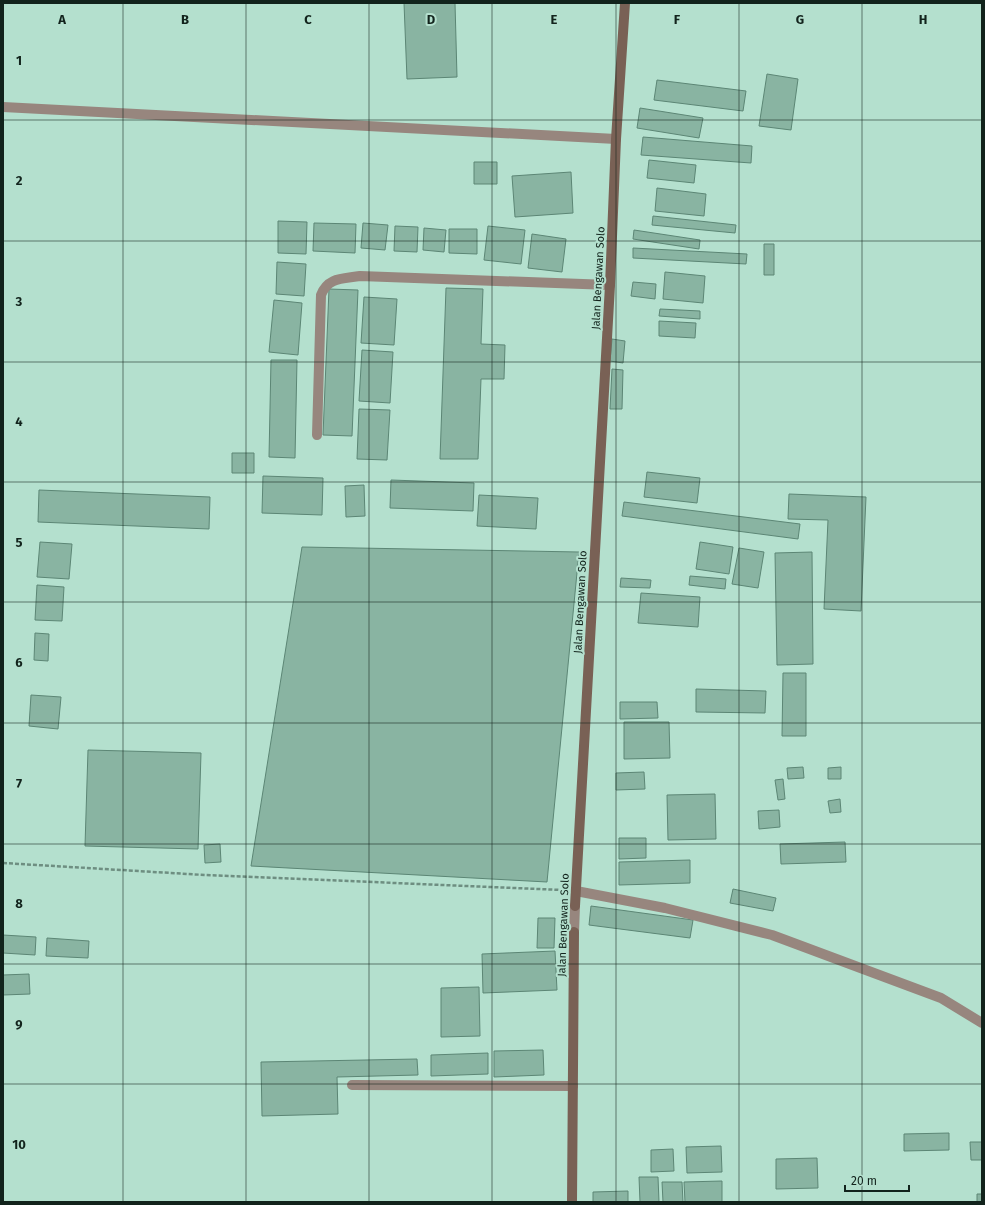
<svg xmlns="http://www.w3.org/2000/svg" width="985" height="1205" font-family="'Fira Sans',sans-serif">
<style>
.building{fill:#89b4a2;stroke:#5c8675}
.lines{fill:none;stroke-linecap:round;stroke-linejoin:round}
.path{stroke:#6e8e81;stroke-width:2.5;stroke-dasharray:4 2;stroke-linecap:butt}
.service{stroke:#97867e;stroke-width:10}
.minor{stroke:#97867e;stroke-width:10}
.secondary{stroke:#796155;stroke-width:10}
.grid{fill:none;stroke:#12231c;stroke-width:1;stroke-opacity:0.55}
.labels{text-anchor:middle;stroke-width:4;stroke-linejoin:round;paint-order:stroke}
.street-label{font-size:11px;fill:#12231c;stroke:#b4e0ce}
.grid-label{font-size:13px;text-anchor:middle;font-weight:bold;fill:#12231c;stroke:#b4e0ce;stroke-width:4;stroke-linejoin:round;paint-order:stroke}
</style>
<rect width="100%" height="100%" fill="#b4e0ce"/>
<path class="building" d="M 404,3 L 455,3 L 457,77 L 407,79 Z
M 767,74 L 798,79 L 791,130 L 759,126 Z
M 657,80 L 746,91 L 743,111 L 654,100 Z
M 640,108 L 703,118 L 699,138 L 637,128 Z
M 643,137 L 752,146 L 751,163 L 641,155 Z
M 649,160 L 696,165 L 694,183 L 647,178 Z
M 474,162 L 497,162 L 497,184 L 474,184 Z
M 571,172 L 573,213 L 515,217 L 512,176 Z
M 657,188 L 706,194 L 704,216 L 655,211 Z
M 653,216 L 736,225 L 735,233 L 652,225 Z
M 278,221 L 307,222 L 306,254 L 278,253 Z
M 314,223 L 356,224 L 355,253 L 313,251 Z
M 363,223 L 388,225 L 385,250 L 361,248 Z
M 395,226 L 418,227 L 417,252 L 394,251 Z
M 488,226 L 525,230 L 521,264 L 484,260 Z
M 424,228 L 446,230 L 444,252 L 423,250 Z
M 449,229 L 477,229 L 477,254 L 449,253 Z
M 634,230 L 700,240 L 699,249 L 633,239 Z
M 532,234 L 566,239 L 562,272 L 528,268 Z
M 764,244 L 774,244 L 774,275 L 764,275 Z
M 633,248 L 747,254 L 746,264 L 633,258 Z
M 277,262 L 306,264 L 304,296 L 276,294 Z
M 665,272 L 705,276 L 703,303 L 663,299 Z
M 633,282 L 656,284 L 655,299 L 631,296 Z
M 446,288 L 483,289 L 481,344 L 505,345 L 504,379 L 481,379 L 478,459 L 440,459 Z
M 329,289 L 358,290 L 352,436 L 323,435 Z
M 364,297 L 397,299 L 394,345 L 361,343 Z
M 274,300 L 302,303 L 298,355 L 269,352 Z
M 660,309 L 700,311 L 700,319 L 659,316 Z
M 659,321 L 696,323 L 695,338 L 659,336 Z
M 612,339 L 625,341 L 623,363 L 610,361 Z
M 362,350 L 393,352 L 390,403 L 359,401 Z
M 271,360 L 297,360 L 295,458 L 269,457 Z
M 612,369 L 623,370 L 622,409 L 610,409 Z
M 359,409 L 390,410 L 387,460 L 357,459 Z
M 232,453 L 254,453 L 254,473 L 232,473 Z
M 647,472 L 700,478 L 697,503 L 644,497 Z
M 263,476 L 323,478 L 322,515 L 262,513 Z
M 391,480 L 474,483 L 473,511 L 390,508 Z
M 364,485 L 365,516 L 346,517 L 345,486 Z
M 39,490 L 210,497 L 209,529 L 38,522 Z
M 789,494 L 866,497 L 861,611 L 824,609 L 828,520 L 788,519 Z
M 479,495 L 538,498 L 536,529 L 477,526 Z
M 624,502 L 800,524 L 798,539 L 622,516 Z
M 40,542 L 72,544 L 69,579 L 37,577 Z
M 700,542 L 733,547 L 729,574 L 696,569 Z
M 302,547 L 579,552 L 547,882 L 251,866 Z
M 739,548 L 764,552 L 758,588 L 732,584 Z
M 812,552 L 813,664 L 777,665 L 775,553 Z
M 690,576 L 726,579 L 725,589 L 689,585 Z
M 621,578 L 651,580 L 650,588 L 620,587 Z
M 37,585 L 64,587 L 62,621 L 35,620 Z
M 641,593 L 700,597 L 698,627 L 638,623 Z
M 35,633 L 49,634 L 48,661 L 34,660 Z
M 783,673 L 806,673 L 806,736 L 782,736 Z
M 696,689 L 766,691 L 765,713 L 696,712 Z
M 31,695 L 61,697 L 58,729 L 29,726 Z
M 620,702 L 657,702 L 658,718 L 620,719 Z
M 624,722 L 669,722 L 670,758 L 624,759 Z
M 88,750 L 201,753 L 198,849 L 85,846 Z
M 803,767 L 804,778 L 788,779 L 787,768 Z
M 841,767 L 841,779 L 828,779 L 828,768 Z
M 644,772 L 645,789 L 616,790 L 616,773 Z
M 783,779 L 785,799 L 778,800 L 775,780 Z
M 715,794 L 716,839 L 668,840 L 667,795 Z
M 840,799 L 841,812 L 830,813 L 828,801 Z
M 779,810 L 780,827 L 759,829 L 758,811 Z
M 619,838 L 646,838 L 646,858 L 619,859 Z
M 845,842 L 846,862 L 781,864 L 780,844 Z
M 220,844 L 221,862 L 205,863 L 204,845 Z
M 690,860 L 690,883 L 619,885 L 619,862 Z
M 733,889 L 776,898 L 773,911 L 730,903 Z
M 591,906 L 693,920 L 690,938 L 589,925 Z
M 538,918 L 555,918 L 554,948 L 537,948 Z
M 3,935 L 36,937 L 35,955 L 3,953 Z
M 47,938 L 89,941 L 88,958 L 46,956 Z
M 555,951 L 557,990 L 483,993 L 482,954 Z
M 29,974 L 30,994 L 3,995 L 3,975 Z
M 479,987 L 480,1036 L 441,1037 L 441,988 Z
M 543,1050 L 544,1075 L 494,1077 L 494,1051 Z
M 488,1053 L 488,1074 L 431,1076 L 431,1055 Z
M 417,1059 L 418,1075 L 337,1077 L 338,1114 L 262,1116 L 261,1062 Z
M 949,1133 L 949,1150 L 904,1151 L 904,1134 Z
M 970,1142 L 982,1142 L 982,1160 L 971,1160 Z
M 721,1146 L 722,1172 L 687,1173 L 686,1147 Z
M 673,1149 L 674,1171 L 651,1172 L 651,1150 Z
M 817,1158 L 818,1188 L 776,1189 L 776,1159 Z
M 639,1177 L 658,1177 L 659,1202 L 640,1202 Z
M 722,1181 L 722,1202 L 685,1202 L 684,1182 Z
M 662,1182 L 682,1182 L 683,1202 L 663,1202 Z
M 628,1191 L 628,1202 L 593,1202 L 593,1192 Z
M 977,1194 L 982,1194 L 982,1202 L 977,1202 Z"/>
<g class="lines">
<path class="path" d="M 3,863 L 205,875 L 562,890"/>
<path class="service" d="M 317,435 L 321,295 C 328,277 343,279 360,276 L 610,285
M 352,1085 L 573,1086"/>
<path class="minor" d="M 3,107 L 616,139
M 576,891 L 665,908 L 772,935 L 941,998 L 982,1023
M 574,932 L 575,906"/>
<path class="secondary" d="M 575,906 L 610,285 L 616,139 L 625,3
M 572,1202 L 574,932"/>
</g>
<path class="grid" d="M 123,3 L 123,1202M 246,3 L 246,1202M 369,3 L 369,1202M 492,3 L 492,1202M 616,3 L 616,1202M 739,3 L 739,1202M 862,3 L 862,1202M 3,120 L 982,120M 3,241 L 982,241M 3,362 L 982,362M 3,482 L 982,482M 3,602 L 982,602M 3,723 L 982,723M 3,844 L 982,844M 3,964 L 982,964M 3,1084 L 982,1084"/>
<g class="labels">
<g class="street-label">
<text transform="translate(598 278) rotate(-87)" y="4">Jalan Bengawan Solo</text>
<text transform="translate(580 602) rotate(-87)" y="4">Jalan Bengawan Solo</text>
<text transform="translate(563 925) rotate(-88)" y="4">Jalan Bengawan Solo</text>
</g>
</g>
<g class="grid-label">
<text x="62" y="24">A</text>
<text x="185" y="24">B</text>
<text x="308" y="24">C</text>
<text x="431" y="24">D</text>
<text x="554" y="24">E</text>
<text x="677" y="24">F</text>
<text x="800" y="24">G</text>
<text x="923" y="24">H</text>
<text x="19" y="65">1</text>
<text x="19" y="185">2</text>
<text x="19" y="306">3</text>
<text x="19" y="426">4</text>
<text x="19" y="547">5</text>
<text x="19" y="667">6</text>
<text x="19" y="788">7</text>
<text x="19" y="908">8</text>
<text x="19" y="1029">9</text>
<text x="19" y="1149">10</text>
</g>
<rect width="985" height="1205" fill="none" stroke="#12231c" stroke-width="8"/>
<path d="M845 1185v6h64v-6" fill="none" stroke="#12231c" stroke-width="2"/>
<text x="851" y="1185" font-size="12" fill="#12231c" stroke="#b4e0ce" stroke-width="3" paint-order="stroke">20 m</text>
</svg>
